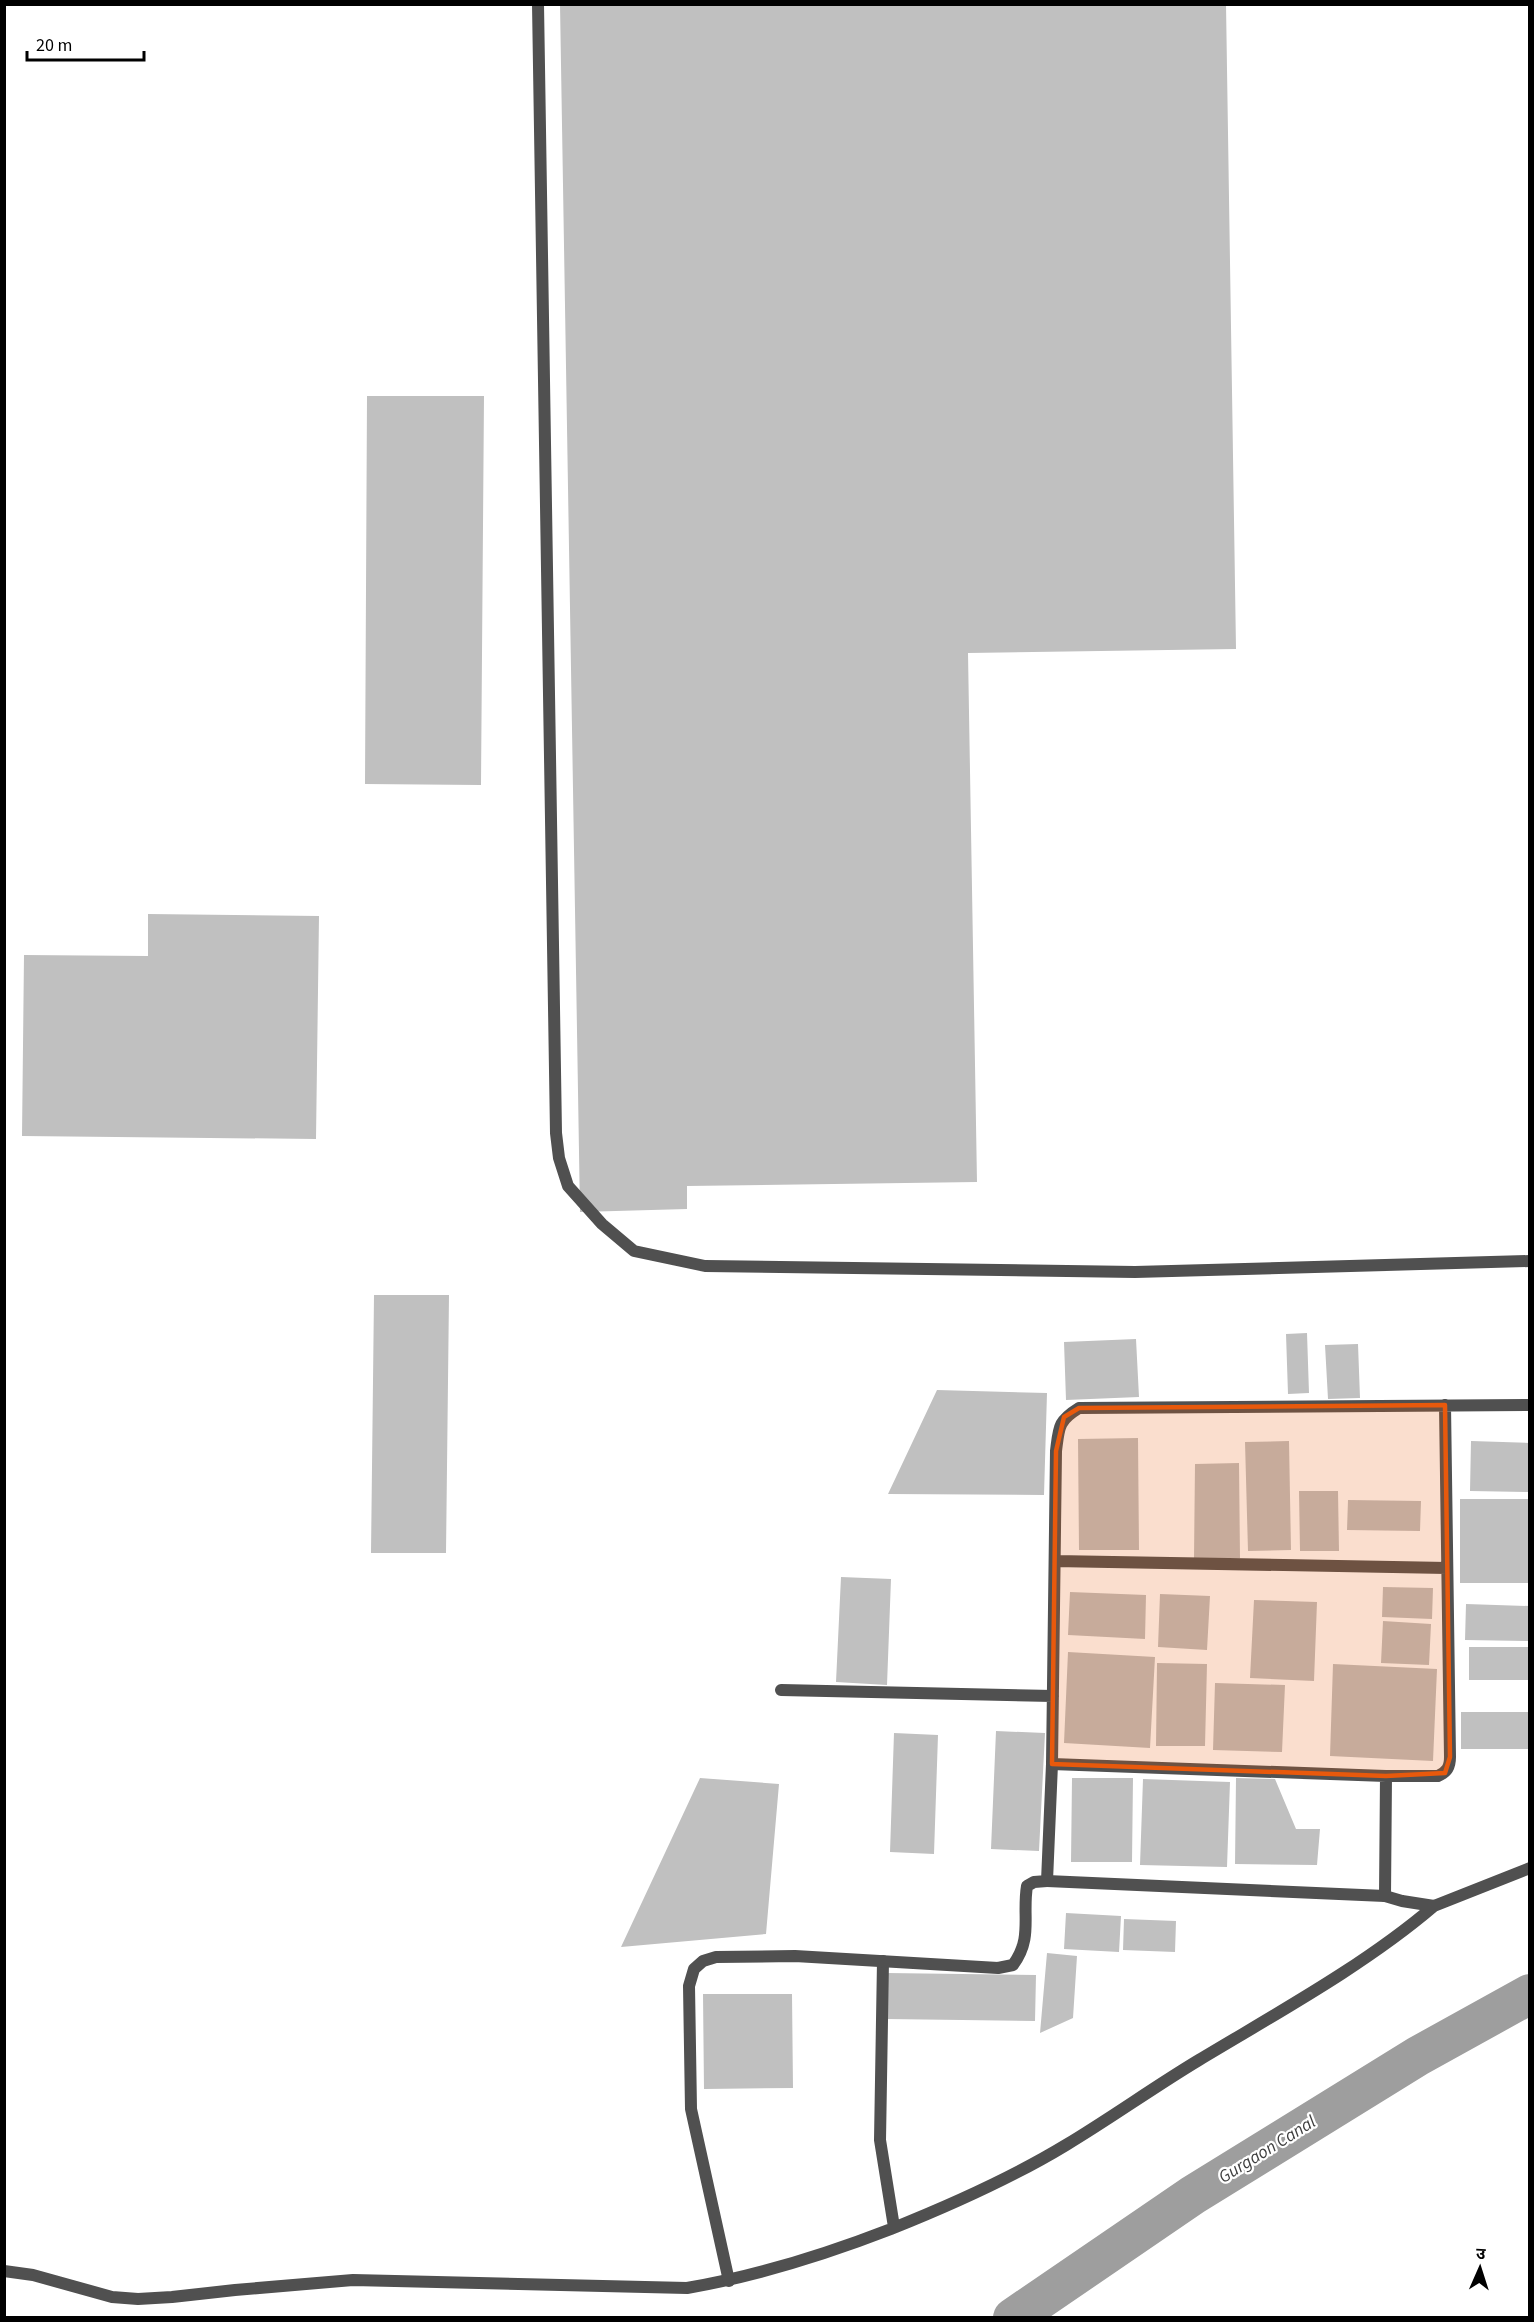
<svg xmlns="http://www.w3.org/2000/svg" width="1534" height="2322" font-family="'Source Sans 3','Noto Sans Devanagari',sans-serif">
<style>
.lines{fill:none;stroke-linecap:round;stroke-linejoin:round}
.canal{stroke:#9e9e9e;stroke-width:40}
.building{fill:#c0c0c0}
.lane{stroke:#505050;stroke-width:12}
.street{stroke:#505050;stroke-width:12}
.marked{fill:#e8590c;fill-opacity:0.2;stroke:#e8590c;stroke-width:4.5;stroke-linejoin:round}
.labels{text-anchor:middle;stroke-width:4.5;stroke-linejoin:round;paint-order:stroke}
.water-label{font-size:18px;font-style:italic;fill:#3f3f3f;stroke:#fff}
</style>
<rect width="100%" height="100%" fill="#fff"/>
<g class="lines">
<path class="canal" d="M 1013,2318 L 1193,2195 L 1418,2056 L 1530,1994"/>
</g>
<path class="building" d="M 560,4 L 1226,4 L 1236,649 L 968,653 L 977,1182 L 687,1186 L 687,1209 L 580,1212 Z
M 367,396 L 484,396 L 481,785 L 365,784 Z
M 148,914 L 319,916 L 316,1139 L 22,1136 L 24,955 L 148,956 Z
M 374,1295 L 449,1295 L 446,1553 L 371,1553 Z
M 1307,1333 L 1309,1393 L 1288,1394 L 1286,1334 Z
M 1136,1339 L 1139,1397 L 1066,1400 L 1064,1342 Z
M 1358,1344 L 1360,1398 L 1328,1399 L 1325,1345 Z
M 937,1390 L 1047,1393 L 1044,1495 L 888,1494 Z
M 1138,1438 L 1139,1550 L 1079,1550 L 1078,1439 Z
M 1289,1441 L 1291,1550 L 1248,1551 L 1245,1442 Z
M 1471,1441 L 1530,1443 L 1530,1492 L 1470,1491 Z
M 1239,1463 L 1240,1558 L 1194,1558 L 1195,1464 Z
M 1299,1491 L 1338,1491 L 1339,1551 L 1300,1551 Z
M 1460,1499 L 1530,1499 L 1530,1583 L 1460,1583 Z
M 1348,1500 L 1421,1501 L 1420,1531 L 1347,1530 Z
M 841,1577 L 891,1579 L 887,1685 L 836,1682 Z
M 1383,1587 L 1433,1588 L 1432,1619 L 1382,1617 Z
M 1070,1592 L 1146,1595 L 1145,1639 L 1068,1635 Z
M 1160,1594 L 1210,1596 L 1207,1650 L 1158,1647 Z
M 1254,1600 L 1317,1602 L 1314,1681 L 1250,1678 Z
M 1466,1604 L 1530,1606 L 1530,1641 L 1465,1640 Z
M 1383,1621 L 1431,1624 L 1429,1665 L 1381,1663 Z
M 1469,1647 L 1530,1647 L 1530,1680 L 1469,1680 Z
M 1068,1652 L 1155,1657 L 1150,1748 L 1064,1743 Z
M 1157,1663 L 1207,1664 L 1205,1746 L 1156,1746 Z
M 1333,1664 L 1437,1669 L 1433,1761 L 1330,1756 Z
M 1215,1683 L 1285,1685 L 1282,1752 L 1213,1750 Z
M 1461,1712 L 1530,1712 L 1530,1749 L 1461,1749 Z
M 996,1731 L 1045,1733 L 1039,1851 L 991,1849 Z
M 894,1733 L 938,1735 L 934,1854 L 890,1852 Z
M 700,1778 L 779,1784 L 766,1934 L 621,1947 Z
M 1072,1778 L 1133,1778 L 1132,1862 L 1071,1862 Z
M 1236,1778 L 1275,1779 L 1296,1829 L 1320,1829 L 1317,1865 L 1235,1864 Z
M 1143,1779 L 1230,1782 L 1227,1867 L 1140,1865 Z
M 1066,1913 L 1121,1916 L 1119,1952 L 1064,1949 Z
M 1124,1919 L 1176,1921 L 1175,1952 L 1123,1950 Z
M 1047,1953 L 1077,1956 L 1073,2018 L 1040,2033 Z
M 887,1973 L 1036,1975 L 1035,2021 L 887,2019 Z
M 703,1994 L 792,1994 L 793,2088 L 704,2089 Z"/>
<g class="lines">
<path class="lane" d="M 538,4 L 556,1133 L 559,1158 L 568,1186 L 602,1224 L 634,1251 L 705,1266 L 1135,1272 L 1530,1261
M 1047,1881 L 1385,1896 L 1402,1901 L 1434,1906 L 1530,1868
M 883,1961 L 880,2140 L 894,2227
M 4,2271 L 33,2275 L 112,2297 L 138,2299 L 172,2297 L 235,2290 L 353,2280 L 687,2288 C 757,2276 824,2255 891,2229 C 951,2205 1010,2179 1066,2145 C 1111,2118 1154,2087 1199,2060 C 1277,2013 1365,1965 1434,1906"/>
<path class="street" d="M 1055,1561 L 1447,1568
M 781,1690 L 1053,1696
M 1052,1764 L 1386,1776 L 1438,1776 C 1447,1772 1450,1767 1450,1757 L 1445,1405
M 1385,1896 L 1386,1776
M 729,2281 L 691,2109 L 689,1986 L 694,1969 L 703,1961 L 716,1957 L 795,1956 L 998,1968 L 1013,1965 C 1033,1938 1022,1916 1027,1886 L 1034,1882 L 1047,1881 L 1052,1764 L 1056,1451 C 1059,1427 1058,1421 1079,1408 L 1530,1405"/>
</g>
<path class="marked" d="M 1445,1405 L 1450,1757 L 1445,1773 L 1386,1776 L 1052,1764 L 1056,1451 L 1064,1417 L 1079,1408 Z"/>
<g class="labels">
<g class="water-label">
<text transform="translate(1267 2149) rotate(-32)" y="6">Gurgaon Canal</text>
</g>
</g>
<rect width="1534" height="2322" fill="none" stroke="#000000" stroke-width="12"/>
<g transform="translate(1480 2268) rotate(3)" stroke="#ffffff" stroke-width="4.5" paint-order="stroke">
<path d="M0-4.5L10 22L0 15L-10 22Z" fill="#000000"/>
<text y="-9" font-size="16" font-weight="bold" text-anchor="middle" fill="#000000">उ</text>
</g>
<path d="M27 51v9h117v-9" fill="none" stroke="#000000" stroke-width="3"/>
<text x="36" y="51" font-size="18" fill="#000000" stroke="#ffffff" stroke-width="4.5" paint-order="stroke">20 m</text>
</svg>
